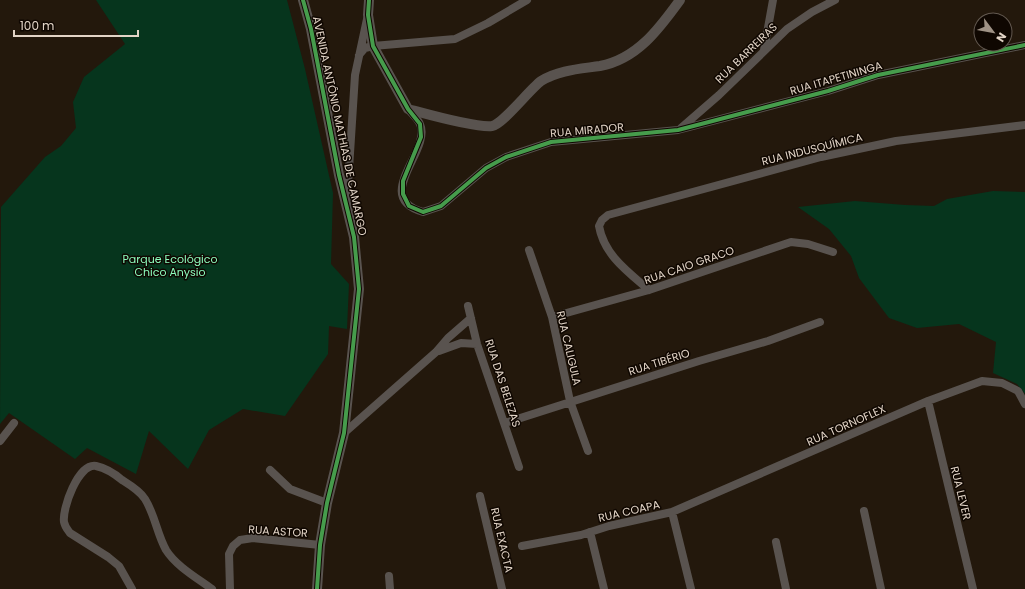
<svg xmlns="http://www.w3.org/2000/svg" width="1025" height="589" font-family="Poppins,sans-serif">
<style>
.green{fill:#06351d}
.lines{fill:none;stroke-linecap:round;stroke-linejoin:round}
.minor{stroke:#59534f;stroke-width:8}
.tertiary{stroke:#59534f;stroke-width:10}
.cycleway-casing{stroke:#0f0701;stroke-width:6}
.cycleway{stroke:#469c4c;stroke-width:4}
.labels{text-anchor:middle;stroke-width:3;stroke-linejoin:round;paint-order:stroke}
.street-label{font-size:11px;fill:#e2d4c6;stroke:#0f0701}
.park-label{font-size:11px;fill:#8cfcbc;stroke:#0f0701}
</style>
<rect width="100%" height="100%" fill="#23180c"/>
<path class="green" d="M 96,0 L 287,0 L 305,69 L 333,193 L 331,264 L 349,284 L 347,329 L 329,326 L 328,354 L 285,416 L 243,409 L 209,430 L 188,469 L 149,431 L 136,474 L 87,448 L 75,459 L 9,413 L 0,424 L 1,207 L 45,157 L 61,146 L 76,128 L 73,102 L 84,77 L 125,44 Z
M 993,191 L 1025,192 L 1025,394 L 1017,384 L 993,373 L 996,342 L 959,324 L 917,328 L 889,318 L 859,278 L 851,256 L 829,229 L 798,207 L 855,201 L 905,205 L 934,206 L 947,199 Z"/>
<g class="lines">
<path class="minor" d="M 764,50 L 773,0
M 359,55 L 365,48 L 373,46 L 455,39 L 488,23 L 527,0
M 408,109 C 412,114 418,119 420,124 C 432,151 371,197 423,212 L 441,206 L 486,168 L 506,157 L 551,142 L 678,130 L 828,91 L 878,75 L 1025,45
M 681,128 L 719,95 L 787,29 L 812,12 L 835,0
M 347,200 L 355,75 L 367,19
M 529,250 L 552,317 L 570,401 L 588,451
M 649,290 C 628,272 604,255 599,226 L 602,220 L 608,215 L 821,157 L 896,141 L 1025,125
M 468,306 L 477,344 L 519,467
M 552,317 L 649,290 L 791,242 L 808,244 L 833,252
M 439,351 L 461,343 L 477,344
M 928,401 L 973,589
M 505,423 L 699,361 L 768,341 L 820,322
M 344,433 L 436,352 L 448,338 L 471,318
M 0,441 L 14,423
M 270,470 L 290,489 L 327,503
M 480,496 L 502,589
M 864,511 L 881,589
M 672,512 L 691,589
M 590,532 L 604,589
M 776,542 L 786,589
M 522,546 L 581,535 L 609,526 L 672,512 L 928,401 L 982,381 L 1002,383 L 1018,391 L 1025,404
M 389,576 L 390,589
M 132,589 L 119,566 L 108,557 L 70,533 C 67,529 65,527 64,522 C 62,509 78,463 96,466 C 105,468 115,474 122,480 C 130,485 140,491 145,499 C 155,515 157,534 166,550 C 176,566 197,578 212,589
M 230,589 L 229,554 L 233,546 L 240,540 L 253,538 L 320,545"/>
<path class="tertiary" d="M 303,0 L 311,29 L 339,175 L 354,237 L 359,289 L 344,433 L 327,503 L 320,545 L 317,589
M 369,0 L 368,15 L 373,46 L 408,109 C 427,114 475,128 492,126 C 503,124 529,90 541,81 C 559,70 580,69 600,66 C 637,59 659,29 680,0"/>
<g class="cycleway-casing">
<path id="cycleway" d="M 303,0 L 311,29 L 339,175 L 354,237 L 359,289 L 344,433 L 327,503 L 320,545 L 317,589
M 369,0 L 368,15 L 373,46 L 408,109 L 420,124 L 421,137 L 403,181 L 403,194 L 409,206 L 423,212 L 441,206 L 486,168 L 506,157 L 551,142 L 678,130 L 828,91 L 878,75 L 1025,45"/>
</g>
<use href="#cycleway" class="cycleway"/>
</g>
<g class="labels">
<g class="street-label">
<text transform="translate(746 53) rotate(-44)" y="4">RUA BARREIRAS</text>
<text transform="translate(836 78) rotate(-16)" y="4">RUA ITAPETININGA</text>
<text transform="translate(340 126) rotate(78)" y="4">AVENIDA ANTÔNIO MATHIAS DE CAMARGO</text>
<text transform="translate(587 130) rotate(-5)" y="4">RUA MIRADOR</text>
<text transform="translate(812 149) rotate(-14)" y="4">RUA INDUSQUÍMICA</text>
<text transform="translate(689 265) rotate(-19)" y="4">RUA CAIO GRACO</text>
<text transform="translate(569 348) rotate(77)" y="4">RUA CALIGULA</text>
<text transform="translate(659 362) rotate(-18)" y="4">RUA TIBÉRIO</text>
<text transform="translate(503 383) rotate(72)" y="4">RUA DAS BELEZAS</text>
<text transform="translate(846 425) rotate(-24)" y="4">RUA TORNOFLEX</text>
<text transform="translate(961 493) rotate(76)" y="4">RUA LEVER</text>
<text transform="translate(629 511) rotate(-13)" y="4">RUA COAPA</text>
<text transform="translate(278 531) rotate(4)" y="4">RUA ASTOR</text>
<text transform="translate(502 540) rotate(77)" y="4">RUA EXACTA</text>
</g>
<g class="park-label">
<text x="170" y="263">Parque Ecológico<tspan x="170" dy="13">Chico Anysio</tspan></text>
</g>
</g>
<g transform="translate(993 32) rotate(122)"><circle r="19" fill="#0f0701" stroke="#635950"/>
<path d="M0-3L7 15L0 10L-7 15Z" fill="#9f9285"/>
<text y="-6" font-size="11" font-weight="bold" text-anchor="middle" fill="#e2d4c6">N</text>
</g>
<path d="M14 30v6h124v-6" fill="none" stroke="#e2d4c6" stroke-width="2"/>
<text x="20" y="30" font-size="12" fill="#e2d4c6" stroke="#0f0701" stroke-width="3" paint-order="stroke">100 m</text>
</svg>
